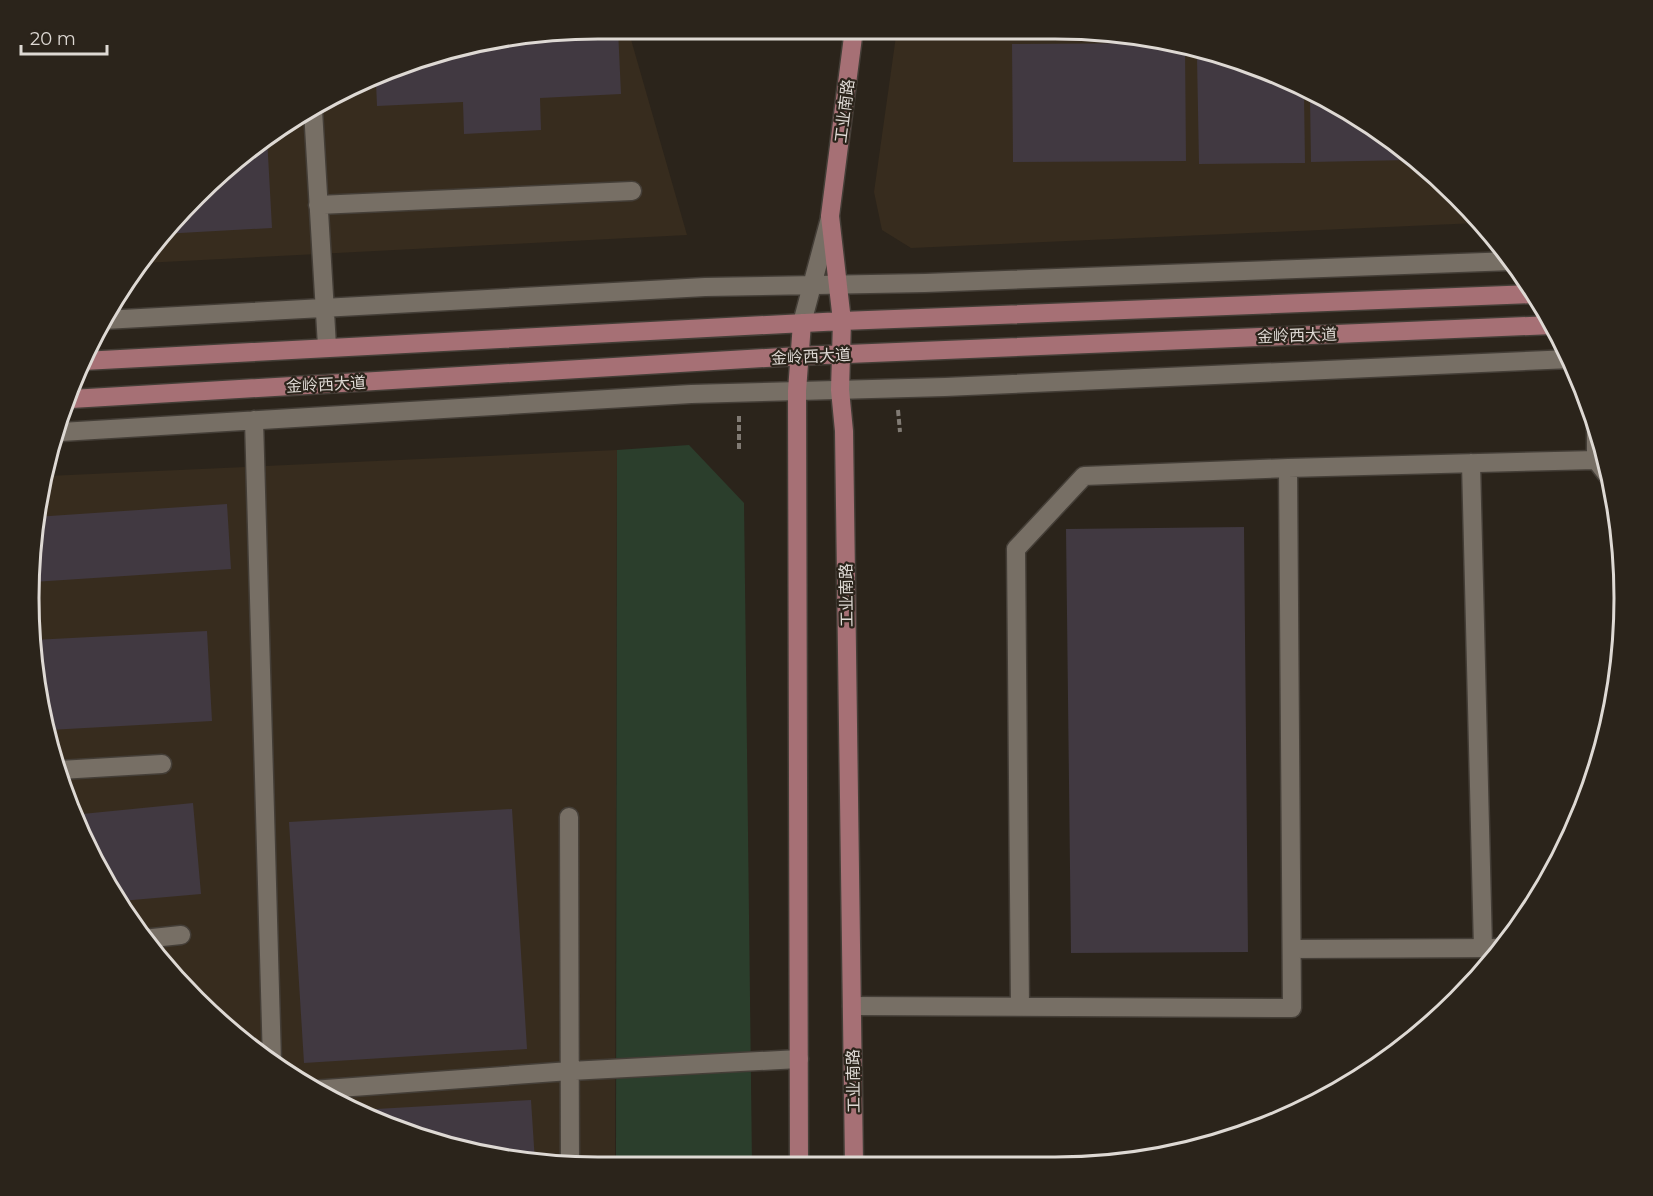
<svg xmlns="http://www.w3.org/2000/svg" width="1653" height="1196" font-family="Montserrat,'Noto Sans SC',sans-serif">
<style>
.built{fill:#372c1e}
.green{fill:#2b3e2c}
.building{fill:#413941}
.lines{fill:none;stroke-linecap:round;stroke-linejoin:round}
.minor-casing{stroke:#443e37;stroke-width:21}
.major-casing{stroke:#443e37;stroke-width:21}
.path{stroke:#817b74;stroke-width:4;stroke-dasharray:6 3;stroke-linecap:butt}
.minor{stroke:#776f65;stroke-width:18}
.major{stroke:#a67075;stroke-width:18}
.labels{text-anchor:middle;stroke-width:4.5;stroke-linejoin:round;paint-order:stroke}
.street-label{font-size:16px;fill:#ded9d4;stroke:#2b241b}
.rim{fill:none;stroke:#ded9d4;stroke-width:3}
</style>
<rect width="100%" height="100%" fill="#2b241b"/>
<path class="built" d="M 598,29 L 628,29 L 687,235 L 143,263 L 170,223 L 282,124 L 450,48 Z
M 897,29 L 1055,29 L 1202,48 L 1371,124 L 1477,223 L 911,248 L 882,230 L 874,192 Z
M 617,450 L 615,1166 L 560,1166 L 450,1148 L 314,1091 L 223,1026 L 146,945 L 72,816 L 33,672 L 33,523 L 48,476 Z"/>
<path class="green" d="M 689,445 L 744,503 L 752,1165 L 616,1166 L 617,450 Z"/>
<path class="building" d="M 598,28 L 618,29 L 621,94 L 540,98 L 541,130 L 464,134 L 463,102 L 377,106 L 376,82 L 450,48 Z
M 1011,29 L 1055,29 L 1087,33 L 1011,34 Z
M 1162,43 L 1185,46 L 1186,161 L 1013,162 L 1012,44 Z
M 1197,57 L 1221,57 L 1304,94 L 1305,163 L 1199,164 Z
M 1310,97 L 1371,124 L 1409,160 L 1311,162 Z
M 267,137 L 272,228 L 162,234 L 170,223 Z
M 227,504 L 231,569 L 33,582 L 35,517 Z
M 1244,527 L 1248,952 L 1071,953 L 1066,529 Z
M 207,631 L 212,721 L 49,730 L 33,672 L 33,640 Z
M 193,803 L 201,894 L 121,901 L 72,815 Z
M 512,809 L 527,1049 L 304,1063 L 289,822 Z
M 194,984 L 196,997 L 184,985 Z
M 531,1100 L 535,1162 L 450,1148 L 359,1110 Z"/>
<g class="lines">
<g class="minor-casing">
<path id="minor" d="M 313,110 L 327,346
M 318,205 L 632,191
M 104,320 L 705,287 L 925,283 L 1512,261
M 802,323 L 830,218
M 254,420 L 272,1062
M 61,432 L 691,394 L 945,387 L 1571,359
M 1596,460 L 1609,477
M 1471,463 L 1483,948
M 60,770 L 162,764
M 569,817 L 570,1166
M 143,939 L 181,935
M 1292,949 L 1501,948
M 852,1006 L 1292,1008 L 1288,468 L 1596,460 L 1596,427
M 1020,1007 L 1016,549 L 1084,476 L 1288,468
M 312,1090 L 570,1071 L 799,1059"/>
</g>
<g class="major-casing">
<path id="major" d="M 83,361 L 842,321 L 1534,294
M 71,399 L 799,356 L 1553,325
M 854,1164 L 844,431 L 840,390 L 842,321 L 830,216 L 854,29
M 799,1165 L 797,391 L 802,323"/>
</g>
<path class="path" d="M 898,410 L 900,432
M 739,416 L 739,451"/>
<use href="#minor" class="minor"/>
<use href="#major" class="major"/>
</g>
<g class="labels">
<g class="street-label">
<text transform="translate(844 111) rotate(-83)" y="6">工业南路</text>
<text transform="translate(1297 335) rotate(-2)" y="6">金岭西大道</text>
<text transform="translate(811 356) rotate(-3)" y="6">金岭西大道</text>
<text transform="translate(326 384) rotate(-3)" y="6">金岭西大道</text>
<text transform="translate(846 595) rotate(-91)" y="6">工业南路</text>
<text transform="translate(853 1081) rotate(-91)" y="6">工业南路</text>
</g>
</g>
<path d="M0 0H1653V1196H0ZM598 39H1055A559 559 0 0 1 1614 598V598A559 559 0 0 1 1055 1157H598A559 559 0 0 1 39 598V598A559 559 0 0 1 598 39Z" fill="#2b241b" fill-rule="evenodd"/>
<path class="rim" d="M598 39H1055A559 559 0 0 1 1614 598V598A559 559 0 0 1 1055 1157H598A559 559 0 0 1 39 598V598A559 559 0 0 1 598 39Z"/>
<path d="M21 45v9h86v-9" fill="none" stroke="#ded9d4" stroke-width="3"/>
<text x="30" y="45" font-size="18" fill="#ded9d4" stroke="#2b241b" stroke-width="4.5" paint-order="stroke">20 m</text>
</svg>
